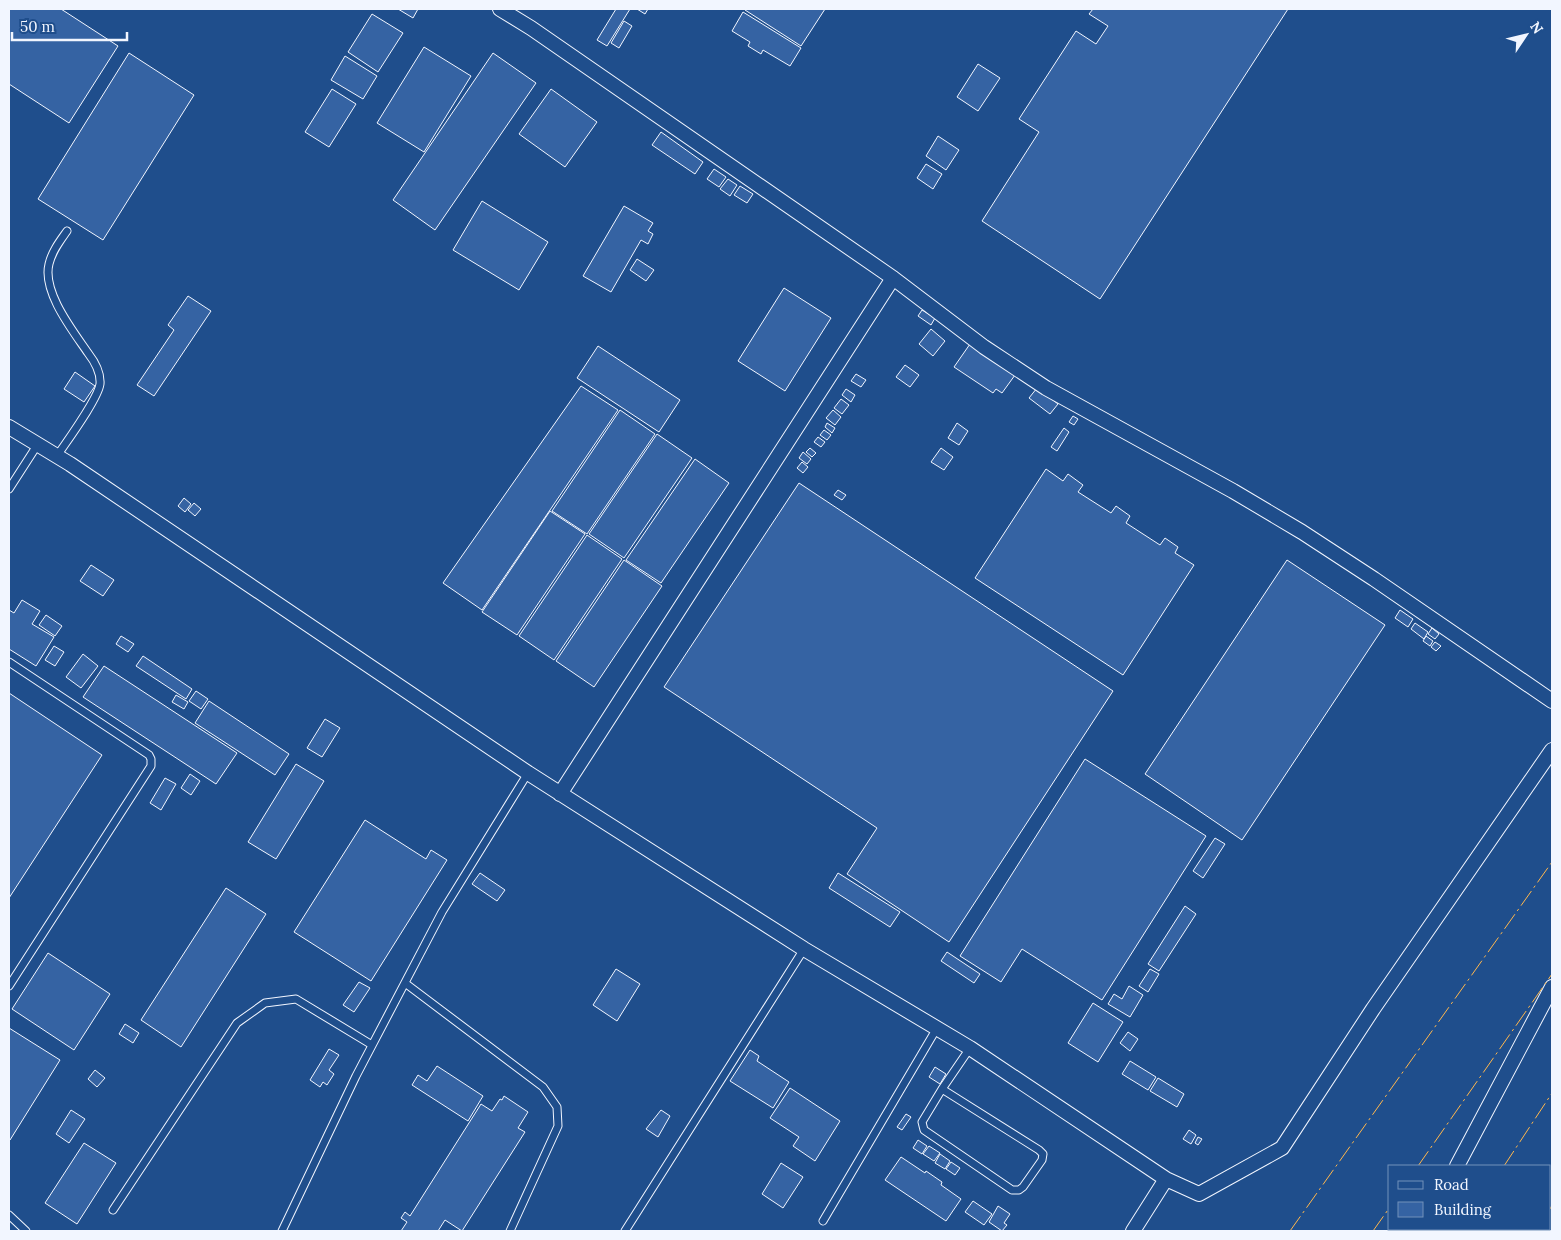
<svg xmlns="http://www.w3.org/2000/svg" width="1561" height="1240" font-family="Lora,serif">
<style>
.building{fill:#3563a3;stroke:#f2f6ff}
.lines{fill:none;stroke-linecap:round;stroke-linejoin:round}
.lane-casing{stroke:#f2f6ff;stroke-width:9}
.street-casing{stroke:#f2f6ff;stroke-width:16}
.lane{stroke:#1f4e8c;stroke-width:7}
.street{stroke:#1f4e8c;stroke-width:14}
.power{stroke:#ffb74d;stroke-width:1;stroke-dasharray:18 4 2.5 4;stroke-linecap:butt}
</style>
<rect width="100%" height="100%" fill="#1f4e8c"/>
<path class="building" d="M 9,9 L 61,9 L 118,46 L 69,123 L 9,84 Z
M 398,9 L 418,9 L 413,18 Z
M 616,9 L 630,9 L 607,46 L 597,40 Z
M 637,9 L 648,9 L 645,14 Z
M 746,9 L 825,9 L 801,46 L 745,10 Z
M 1093,9 L 1288,9 L 1100,299 L 982,221 L 1039,132 L 1019,119 L 1076,31 L 1096,44 L 1108,26 L 1089,14 Z
M 743,12 L 801,48 L 790,66 L 763,50 L 761,54 L 748,46 L 750,42 L 732,31 Z
M 372,14 L 403,33 L 378,72 L 348,52 Z
M 624,21 L 632,26 L 619,48 L 611,43 Z
M 424,47 L 471,76 L 424,152 L 377,123 Z
M 129,53 L 194,95 L 103,240 L 38,199 Z
M 493,53 L 536,83 L 435,230 L 393,200 Z
M 345,56 L 377,76 L 363,99 L 331,80 Z
M 978,64 L 1000,78 L 978,111 L 957,97 Z
M 332,89 L 356,104 L 329,147 L 305,132 Z
M 551,89 L 597,122 L 565,167 L 519,134 Z
M 661,132 L 703,162 L 695,174 L 652,145 Z
M 938,136 L 959,150 L 946,170 L 926,156 Z
M 926,164 L 942,174 L 933,189 L 917,178 Z
M 714,169 L 726,177 L 719,187 L 707,179 Z
M 728,179 L 737,185 L 730,196 L 720,189 Z
M 740,186 L 753,194 L 747,203 L 734,195 Z
M 482,201 L 548,242 L 519,290 L 453,250 Z
M 624,206 L 653,223 L 648,231 L 653,234 L 648,244 L 641,240 L 611,292 L 583,276 Z
M 637,259 L 654,270 L 646,281 L 630,270 Z
M 784,288 L 831,318 L 785,391 L 738,361 Z
M 188,296 L 211,311 L 154,396 L 137,385 L 174,330 L 168,325 Z
M 922,310 L 935,318 L 931,325 L 918,316 Z
M 931,329 L 945,341 L 933,356 L 919,344 Z
M 970,344 L 1015,375 L 1002,393 L 996,389 L 993,393 L 954,367 Z
M 598,346 L 680,400 L 659,432 L 577,378 Z
M 905,365 L 919,375 L 910,387 L 896,377 Z
M 75,372 L 95,386 L 84,402 L 64,389 Z
M 856,374 L 866,380 L 861,387 L 851,381 Z
M 581,386 L 618,410 L 482,610 L 443,583 Z
M 1037,388 L 1058,404 L 1050,414 L 1029,398 Z
M 846,389 L 855,395 L 851,402 L 842,395 Z
M 841,399 L 849,405 L 842,414 L 834,408 Z
M 620,410 L 655,434 L 587,534 L 552,511 Z
M 833,410 L 841,417 L 835,425 L 826,418 Z
M 1073,416 L 1078,419 L 1074,425 L 1069,422 Z
M 827,423 L 835,428 L 832,433 L 825,427 Z
M 957,423 L 968,431 L 959,445 L 948,438 Z
M 1064,428 L 1069,432 L 1057,451 L 1051,447 Z
M 824,430 L 831,435 L 827,440 L 820,435 Z
M 657,434 L 692,458 L 624,558 L 589,534 Z
M 818,437 L 825,442 L 821,447 L 814,442 Z
M 810,448 L 816,453 L 812,457 L 806,452 Z
M 941,448 L 953,457 L 944,470 L 931,462 Z
M 803,452 L 811,459 L 807,464 L 799,458 Z
M 695,459 L 729,483 L 661,583 L 626,560 Z
M 802,462 L 808,467 L 803,473 L 797,468 Z
M 1046,469 L 1063,481 L 1068,474 L 1083,485 L 1078,492 L 1111,513 L 1116,506 L 1130,516 L 1126,523 L 1160,545 L 1165,538 L 1178,547 L 1175,553 L 1194,565 L 1123,675 L 975,578 Z
M 799,483 L 1113,691 L 949,942 L 847,874 L 877,828 L 664,687 Z
M 838,490 L 846,495 L 842,500 L 834,495 Z
M 184,498 L 191,504 L 185,512 L 178,506 Z
M 194,503 L 201,509 L 195,516 L 188,510 Z
M 550,511 L 585,534 L 517,635 L 482,612 Z
M 587,535 L 622,559 L 554,660 L 519,636 Z
M 624,560 L 662,586 L 594,687 L 556,661 Z
M 1287,560 L 1385,625 L 1242,840 L 1145,774 Z
M 91,565 L 114,580 L 103,596 L 80,581 Z
M 22,600 L 40,611 L 32,624 L 54,637 L 36,666 L 9,649 L 9,610 L 14,613 Z
M 1400,610 L 1413,619 L 1408,627 L 1395,618 Z
M 46,615 L 62,626 L 55,636 L 39,625 Z
M 1415,623 L 1428,632 L 1424,639 L 1411,629 Z
M 1432,628 L 1439,634 L 1435,639 L 1428,634 Z
M 121,636 L 134,644 L 128,652 L 116,644 Z
M 1426,636 L 1433,641 L 1430,646 L 1423,641 Z
M 1435,642 L 1441,646 L 1436,651 L 1431,647 Z
M 54,646 L 64,652 L 55,666 L 45,660 Z
M 83,654 L 98,666 L 81,688 L 66,677 Z
M 143,656 L 192,689 L 186,699 L 136,666 Z
M 104,666 L 237,753 L 216,784 L 83,697 Z
M 196,691 L 208,699 L 201,709 L 189,701 Z
M 9,693 L 102,755 L 9,898 Z
M 176,695 L 188,702 L 184,709 L 172,702 Z
M 209,701 L 289,754 L 275,775 L 195,723 Z
M 325,719 L 340,728 L 322,757 L 307,748 Z
M 1085,759 L 1206,836 L 1102,1000 L 1022,949 L 1001,982 L 960,956 Z
M 296,764 L 324,781 L 276,859 L 248,842 Z
M 190,774 L 200,781 L 191,795 L 181,788 Z
M 165,778 L 176,784 L 161,810 L 150,803 Z
M 365,820 L 426,859 L 431,850 L 447,860 L 371,981 L 294,932 Z
M 1215,838 L 1225,844 L 1203,878 L 1193,871 Z
M 480,873 L 505,890 L 497,901 L 472,884 Z
M 838,873 L 900,912 L 890,927 L 829,888 Z
M 226,888 L 266,914 L 181,1047 L 141,1020 Z
M 1185,906 L 1196,914 L 1159,971 L 1148,964 Z
M 947,952 L 980,974 L 974,983 L 941,961 Z
M 48,953 L 110,994 L 74,1050 L 12,1009 Z
M 616,969 L 640,984 L 617,1021 L 593,1005 Z
M 1150,969 L 1159,974 L 1148,992 L 1139,986 Z
M 359,982 L 370,988 L 354,1012 L 343,1005 Z
M 1129,986 L 1143,995 L 1130,1017 L 1108,1004 L 1114,994 L 1122,999 Z
M 1093,1003 L 1123,1022 L 1098,1062 L 1068,1043 Z
M 125,1024 L 139,1033 L 133,1043 L 119,1034 Z
M 9,1028 L 60,1060 L 10,1140 L 9,1139 Z
M 1128,1032 L 1138,1039 L 1130,1051 L 1120,1043 Z
M 329,1049 L 339,1055 L 329,1070 L 334,1074 L 327,1085 L 323,1082 L 320,1087 L 310,1080 Z
M 750,1050 L 759,1056 L 757,1061 L 789,1082 L 773,1108 L 730,1081 Z
M 1130,1061 L 1156,1077 L 1148,1090 L 1122,1074 Z
M 437,1066 L 483,1096 L 468,1121 L 412,1085 L 418,1075 L 427,1081 Z
M 935,1067 L 946,1074 L 940,1084 L 929,1077 Z
M 95,1070 L 105,1078 L 97,1087 L 88,1079 Z
M 1158,1078 L 1184,1094 L 1177,1107 L 1150,1091 Z
M 790,1088 L 840,1121 L 815,1161 L 793,1146 L 799,1137 L 770,1118 Z
M 504,1096 L 528,1112 L 518,1128 L 525,1132 L 462,1231 L 445,1220 L 438,1231 L 401,1231 L 407,1222 L 401,1218 L 405,1212 L 410,1216 L 481,1104 L 492,1111 L 500,1099 L 502,1100 Z
M 71,1110 L 85,1119 L 69,1143 L 56,1134 Z
M 661,1110 L 670,1116 L 658,1137 L 646,1129 Z
M 906,1114 L 911,1117 L 902,1130 L 897,1127 Z
M 1189,1130 L 1196,1135 L 1191,1144 L 1183,1139 Z
M 1198,1137 L 1202,1139 L 1198,1145 L 1195,1143 Z
M 918,1140 L 927,1146 L 922,1154 L 913,1148 Z
M 84,1143 L 116,1163 L 77,1224 L 45,1203 Z
M 929,1146 L 940,1153 L 934,1161 L 923,1154 Z
M 940,1154 L 950,1161 L 945,1169 L 935,1163 Z
M 901,1157 L 925,1173 L 926,1171 L 942,1182 L 941,1185 L 961,1199 L 946,1221 L 885,1180 Z
M 951,1162 L 960,1168 L 955,1175 L 946,1169 Z
M 781,1163 L 803,1177 L 783,1208 L 762,1194 Z
M 973,1201 L 992,1214 L 984,1225 L 965,1212 Z
M 998,1206 L 1010,1214 L 1004,1223 L 1007,1225 L 1002,1231 L 989,1222 Z"/>
<g class="lines">
<g class="lane-casing">
<path id="lane" d="M 57,456 C 67,441 98,399 100,384 C 101,372 95,362 88,353 C 73,331 42,292 49,264 C 52,251 60,241 67,231
M 9,489 L 38,444
M 9,662 L 149,755 L 151,759 L 151,766 L 9,986
M 405,983 L 543,1087 L 557,1107 L 558,1126 L 510,1231
M 942,1089 L 1039,1150 L 1043,1154 L 1042,1160 L 1023,1187 L 1019,1190 L 1012,1190 L 924,1130 L 922,1122 L 942,1089 L 970,1048
M 113,1210 L 237,1023 L 265,1003 L 296,999 L 372,1045
M 9,1215 L 26,1231
M 823,1221 L 937,1028
M 282,1231 L 356,1076 L 442,912 L 528,773
M 625,1231 L 804,949"/>
</g>
<g class="street-casing">
<path id="street" d="M 500,9 L 531,28 L 893,278 L 984,347 L 1046,388 L 1233,491 L 1302,532 L 1374,579 L 1552,701
M 9,427 L 70,464 L 528,773 L 804,949 L 970,1048 L 1166,1179
M 560,794 L 893,278
M 1457,1166 L 1552,987
M 1133,1231 L 1166,1179 L 1199,1194 L 1282,1148 L 1373,1009 L 1552,750
M 1421,1231 L 1422,1229"/>
</g>
<use href="#lane" class="lane"/>
<use href="#street" class="street"/>
<path class="power" d="M 1418,1166 L 1552,974
M 1504,1166 L 1552,1093
M 1550,1209 L 1552,1205
M 1290,1231 L 1552,862
M 1373,1231 L 1390,1207
M 1462,1231 L 1464,1229
M 1535,1231 L 1537,1229"/>
</g>
<rect width="1561" height="1240" fill="none" stroke="#f2f6ff" stroke-width="20"/>
<rect x="1388" y="1165" width="162" height="65" fill="#1f4e8c" stroke="#7391ba"/>
<rect x="1398" y="1181" width="25" height="8" fill="#1f4e8c" stroke="#7391ba"/>
<text x="1434" y="1190" font-size="15" fill="#f2f6ff">Road</text>
<rect x="1398" y="1202" width="25" height="15" fill="#3563a3" stroke="#7391ba"/>
<text x="1434" y="1215" font-size="15" fill="#f2f6ff">Building</text>
<g transform="translate(1526 35) rotate(55)" stroke="#1f4e8c" stroke-width="4" paint-order="stroke">
<path d="M0-4L9 19L0 12L-9 19Z" fill="#f2f6ff"/>
<text y="-8" font-size="14" font-weight="bold" text-anchor="middle" fill="#f2f6ff">N</text>
</g>
<path d="M12 32v8h115v-8" fill="none" stroke="#f2f6ff" stroke-width="2.5"/>
<text x="20" y="32" font-size="15" fill="#f2f6ff" stroke="#1f4e8c" stroke-width="4" paint-order="stroke">50 m</text>
</svg>
